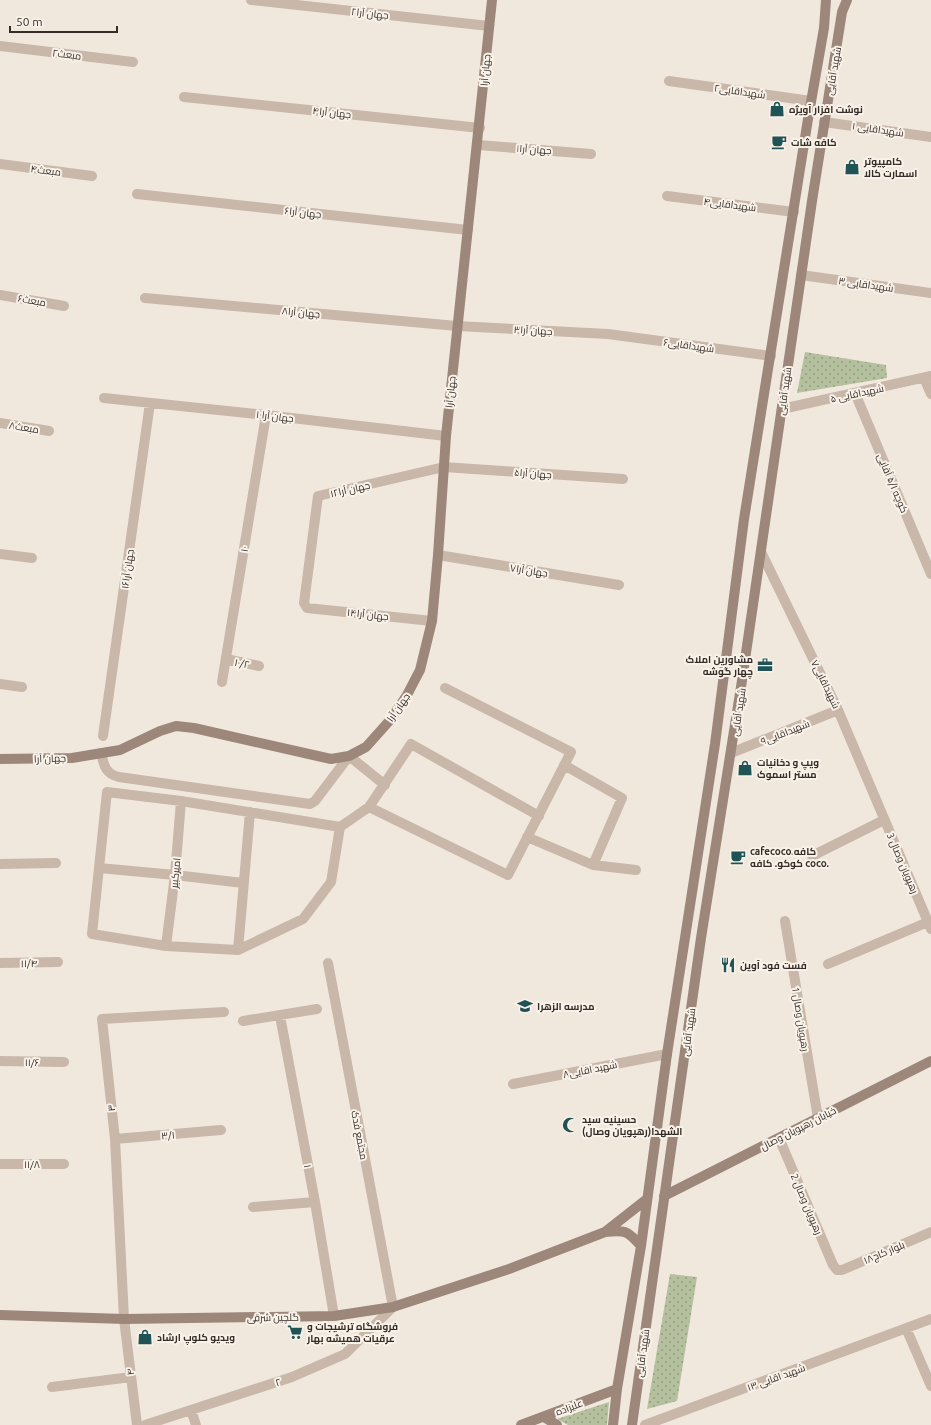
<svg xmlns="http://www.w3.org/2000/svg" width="931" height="1425" font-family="Ubuntu,Cairo,sans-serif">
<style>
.park{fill:url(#park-dots)}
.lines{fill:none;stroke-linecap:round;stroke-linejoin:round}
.street{stroke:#c9b7a9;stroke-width:10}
.secondary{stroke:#9d877b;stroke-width:10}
.labels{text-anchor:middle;stroke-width:4;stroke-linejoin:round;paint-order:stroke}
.street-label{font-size:10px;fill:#362d29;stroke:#f9f2e9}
.poi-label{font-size:10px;font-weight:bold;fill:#362d29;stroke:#f9f2e9;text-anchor:start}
</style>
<defs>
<pattern id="park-dots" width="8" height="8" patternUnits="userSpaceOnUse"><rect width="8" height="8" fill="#b5c09e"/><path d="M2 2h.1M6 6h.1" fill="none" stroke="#949c81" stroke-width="1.8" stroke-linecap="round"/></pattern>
</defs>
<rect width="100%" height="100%" fill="#f1e8dd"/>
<path class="park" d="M 805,352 L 886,365 L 887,378 L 797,393 Z
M 670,1274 L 697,1277 L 677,1401 L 647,1409 Z
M 609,1402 L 607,1425 L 568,1425 L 557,1419 Z"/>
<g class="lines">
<path class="street" d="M 251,0 L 489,26
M 0,46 L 133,62
M 669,81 L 811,101
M 184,97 L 480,128
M 824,122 L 931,137
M 478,145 L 591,154
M 0,164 L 92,176
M 137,194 L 468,230
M 667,196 L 794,212
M 801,275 L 931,293
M 0,295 L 64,306
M 145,298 L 457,326 L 608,334 L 771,356
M 924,378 L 931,394
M 855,393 L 931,574
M 104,398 L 266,415 L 446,436
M 782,409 L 931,376
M 0,423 L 49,431
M 761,552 L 838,710 L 931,929
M 0,554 L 32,558
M 438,555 L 619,585
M 432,621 L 307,608 L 304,603 L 318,496 L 444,467 L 623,479
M 226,659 L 259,666
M 222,682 L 266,415
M 0,684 L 22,687
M 103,736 L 150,403
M 101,753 C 104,765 105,774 119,777 L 310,804 L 315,801 L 349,756 L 385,785
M 731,753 L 838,710
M 564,765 L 622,798 L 593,865
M 369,807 L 508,875 L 571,752 L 445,688
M 340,827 L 331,882 L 303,919 L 238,950 L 166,946 L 92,934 L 107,792 L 181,801 L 340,827 L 369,807 L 411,744 L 539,816
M 527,837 L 593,865 L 636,870
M 812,856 L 884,820
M 0,864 L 56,863
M 99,868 L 175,875 L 243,883
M 785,921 L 818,1118
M 166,946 L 175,875 L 181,801
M 238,950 L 250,812
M 0,963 L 58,962
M 828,964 L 928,922
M 280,1016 L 315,1202 L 334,1316
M 243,1021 L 317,1009
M 0,1061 L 64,1062
M 513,1084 L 667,1054
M 779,1138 L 833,1265 L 837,1270 L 842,1270 L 931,1232
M 115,1139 L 221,1130
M 0,1164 L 64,1164
M 253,1207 L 315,1202
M 906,1328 L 931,1386
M 52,1387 L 131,1377
M 191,1410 L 196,1425
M 137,1425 L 124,1319 L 115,1139 L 102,1019 L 224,1012
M 145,1425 L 292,1377 L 345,1354 L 393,1307 L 328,963
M 645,1425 L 931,1319"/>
<path class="secondary" d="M 0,759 L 72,758 L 120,750 L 160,731 L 176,726 L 194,728 L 331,759 L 349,756 L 366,747 L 391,719 L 407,695 L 420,670 L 432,621 L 438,555 L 446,436 L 492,0
M 664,1196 L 931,1061
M 605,1232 C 625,1230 627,1230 641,1246
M 0,1315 L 124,1319 L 334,1316 L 393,1307 L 509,1269 L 605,1232 L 647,1199
M 544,1417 L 557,1425
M 521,1425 L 617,1389
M 613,1425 L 617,1389 L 641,1246 L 667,1054 L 715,744 L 744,519 L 808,119 L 824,28 L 826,0
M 632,1425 L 701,938 L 741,687 L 812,201 L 842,12 L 847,0"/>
</g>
<defs>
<g id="shop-bare" transform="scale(1.2)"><path d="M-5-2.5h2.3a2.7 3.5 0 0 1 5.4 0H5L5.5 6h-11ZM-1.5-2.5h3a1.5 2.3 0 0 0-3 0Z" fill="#205356" stroke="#f9f2e9" stroke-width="2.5" paint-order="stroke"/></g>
<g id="cafe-bare" transform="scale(1.2)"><path d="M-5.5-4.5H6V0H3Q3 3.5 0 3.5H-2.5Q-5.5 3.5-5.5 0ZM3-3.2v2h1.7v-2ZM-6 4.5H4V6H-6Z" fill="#205356" stroke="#f9f2e9" stroke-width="2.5" paint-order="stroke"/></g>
<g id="office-bare" transform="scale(1.2)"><path d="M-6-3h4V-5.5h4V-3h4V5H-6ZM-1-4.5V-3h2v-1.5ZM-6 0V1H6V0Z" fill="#205356" stroke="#f9f2e9" stroke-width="2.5" paint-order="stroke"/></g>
<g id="restaurant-bare" transform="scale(1.2)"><path d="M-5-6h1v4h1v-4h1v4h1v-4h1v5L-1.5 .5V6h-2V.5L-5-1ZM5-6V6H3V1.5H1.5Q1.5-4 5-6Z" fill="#205356" stroke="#f9f2e9" stroke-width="2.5" paint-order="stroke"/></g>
<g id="school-bare" transform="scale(1.2)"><path d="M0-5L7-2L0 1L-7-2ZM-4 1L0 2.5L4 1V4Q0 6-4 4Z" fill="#205356" stroke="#f9f2e9" stroke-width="2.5" paint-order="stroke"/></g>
<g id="mosque-bare" transform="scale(1.2)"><path d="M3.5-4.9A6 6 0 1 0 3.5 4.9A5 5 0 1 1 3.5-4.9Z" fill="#205356" stroke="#f9f2e9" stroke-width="2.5" paint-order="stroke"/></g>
<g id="supermarket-bare" transform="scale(1.2)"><path d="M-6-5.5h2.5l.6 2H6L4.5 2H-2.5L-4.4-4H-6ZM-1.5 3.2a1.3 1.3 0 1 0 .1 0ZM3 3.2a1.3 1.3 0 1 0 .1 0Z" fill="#205356" stroke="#f9f2e9" stroke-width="2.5" paint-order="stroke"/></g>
</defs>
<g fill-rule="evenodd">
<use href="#shop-bare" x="777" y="109"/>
<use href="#cafe-bare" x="779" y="142"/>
<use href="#shop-bare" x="852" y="167"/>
<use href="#office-bare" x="765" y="665"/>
<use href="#shop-bare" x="745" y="768"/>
<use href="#cafe-bare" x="738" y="857"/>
<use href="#restaurant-bare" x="728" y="965"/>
<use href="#school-bare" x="525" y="1006"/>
<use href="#mosque-bare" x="570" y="1125"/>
<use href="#supermarket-bare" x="295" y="1332"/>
<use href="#shop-bare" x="145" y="1337"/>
</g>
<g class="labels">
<g class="street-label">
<text transform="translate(370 13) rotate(6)" y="4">جهان آرا۲</text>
<text transform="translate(67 54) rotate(7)" y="4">مبعث۲</text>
<text transform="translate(485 70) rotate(-85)" y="4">جهان آرا</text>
<text transform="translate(833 71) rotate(-80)" y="4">شهید آقایی</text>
<text transform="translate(740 91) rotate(8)" y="4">شهیداقایی۲</text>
<text transform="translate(332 112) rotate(6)" y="4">جهان آرا۴</text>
<text transform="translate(878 129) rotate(8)" y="4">۱ شهیداقایی</text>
<text transform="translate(534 149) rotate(4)" y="4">جهان آرا۱</text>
<text transform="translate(46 170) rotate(7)" y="4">مبعث۴</text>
<text transform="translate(730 204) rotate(7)" y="4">شهیداقایی۴</text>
<text transform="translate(303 212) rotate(6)" y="4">جهان آرا۶</text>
<text transform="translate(866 284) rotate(8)" y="4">۳ شهیداقایی</text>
<text transform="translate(32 300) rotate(10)" y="4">مبعث۶</text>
<text transform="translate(301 312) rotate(5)" y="4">جهان آرا۸</text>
<text transform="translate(533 330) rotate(3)" y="4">جهان آرا۳</text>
<text transform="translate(689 345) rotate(8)" y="4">شهیداقایی۶</text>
<text transform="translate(784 391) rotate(-82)" y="4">شهید آقایی</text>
<text transform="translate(450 392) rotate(-84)" y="4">جهان آرا</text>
<text transform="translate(857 393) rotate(-12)" y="4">۵ شهیداقایی</text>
<text transform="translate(275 416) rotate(7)" y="4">جهان آرا۱۰</text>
<text transform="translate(24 427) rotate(9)" y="4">مبعث۸</text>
<text transform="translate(533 473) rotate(4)" y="4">جهان آرا۵</text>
<text transform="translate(893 483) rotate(67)" y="4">کوچه ۵/۱ آقایی</text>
<text transform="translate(350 489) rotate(-13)" y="4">جهان آرا۱۲</text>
<text transform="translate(244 549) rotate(-81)" y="4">۱۰</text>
<text transform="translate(127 569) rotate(-82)" y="4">جهان آرا۱۶</text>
<text transform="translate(529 570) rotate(9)" y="4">جهان آرا۷</text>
<text transform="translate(368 614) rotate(6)" y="4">جهان آرا۱۴</text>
<text transform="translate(242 663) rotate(12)" y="4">۱۰/۲</text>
<text transform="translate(826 684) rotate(64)" y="4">شهیداقایی۷</text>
<text transform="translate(398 707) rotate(-55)" y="4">جهان آرا</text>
<text transform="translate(738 712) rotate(-81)" y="4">شهید آقایی</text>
<text transform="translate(785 732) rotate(-22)" y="4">شهیداقایی۹</text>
<text transform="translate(50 758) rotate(-2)" y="4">جهان آرا</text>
<text transform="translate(903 863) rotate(67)" y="4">3 رهپویان وصال</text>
<text transform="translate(175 873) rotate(-84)" y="4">امیرکبیر</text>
<text transform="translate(29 963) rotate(-1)" y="4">۱۱/۴</text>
<text transform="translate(801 1019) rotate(81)" y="4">1 رهپویان وصال</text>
<text transform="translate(688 1032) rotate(-82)" y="4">شهید آقایی</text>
<text x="32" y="1066">۱۱/۶</text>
<text transform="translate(590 1069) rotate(-11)" y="4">شهید اقایی۸</text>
<text transform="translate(111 1108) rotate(-96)" y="4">۳</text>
<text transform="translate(798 1128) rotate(-27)" y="4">خیابان رهپویان وصال</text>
<text transform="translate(168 1135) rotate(-5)" y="4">۳/۱</text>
<text transform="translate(360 1135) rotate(79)" y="4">مجتمع فدک</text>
<text x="32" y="1168">۱۱/۸</text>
<text transform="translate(308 1166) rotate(79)" y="4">۱</text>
<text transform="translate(807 1204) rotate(67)" y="4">2 رهپویان وصال</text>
<text transform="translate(884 1252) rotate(-23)" y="4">بلوار کاج۱۸</text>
<text transform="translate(273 1317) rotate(-1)" y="4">گلچین شرقی</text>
<text transform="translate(642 1353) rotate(-82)" y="4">شهید آقایی</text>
<text transform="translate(130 1372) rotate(-97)" y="4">۴</text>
<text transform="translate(776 1377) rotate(-20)" y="4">شهید اقایی ۱۳</text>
<text transform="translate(278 1382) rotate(-18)" y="4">۲</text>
<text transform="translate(569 1407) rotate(-21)" y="4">علیزاده</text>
</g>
<g class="poi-label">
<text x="789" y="113">نوشت افزار آویژه</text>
<text x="791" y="146">کافه شات</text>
<text x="864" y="165">کامپیوتر<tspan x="864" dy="12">اسمارت کالا</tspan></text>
<text x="753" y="663" text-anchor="end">مشاورین املاک<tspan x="753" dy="12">چهار گوشه</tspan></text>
<text x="757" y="766">ویپ و دخانیات<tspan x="757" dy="12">مستر اسموک</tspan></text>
<text x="750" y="855">cafecoco.کافه<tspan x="750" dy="12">کوکو. کافه coco.</tspan></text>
<text x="740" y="969">فست فود آوین</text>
<text x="537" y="1010">مدرسه الزهرا</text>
<text x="582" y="1123">حسینیه سید<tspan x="582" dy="12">الشهدا(رهپویان وصال)</tspan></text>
<text x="307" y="1330">فروشگاه ترشیجات و<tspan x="307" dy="12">عرقیات همیشه بهار</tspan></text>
<text x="157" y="1341">ویدیو کلوپ ارشاد</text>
</g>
</g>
<path d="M10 26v6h107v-6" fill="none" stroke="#362d29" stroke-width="2"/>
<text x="16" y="26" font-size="12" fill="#362d29" stroke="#f9f2e9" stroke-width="3" paint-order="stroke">50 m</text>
</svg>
